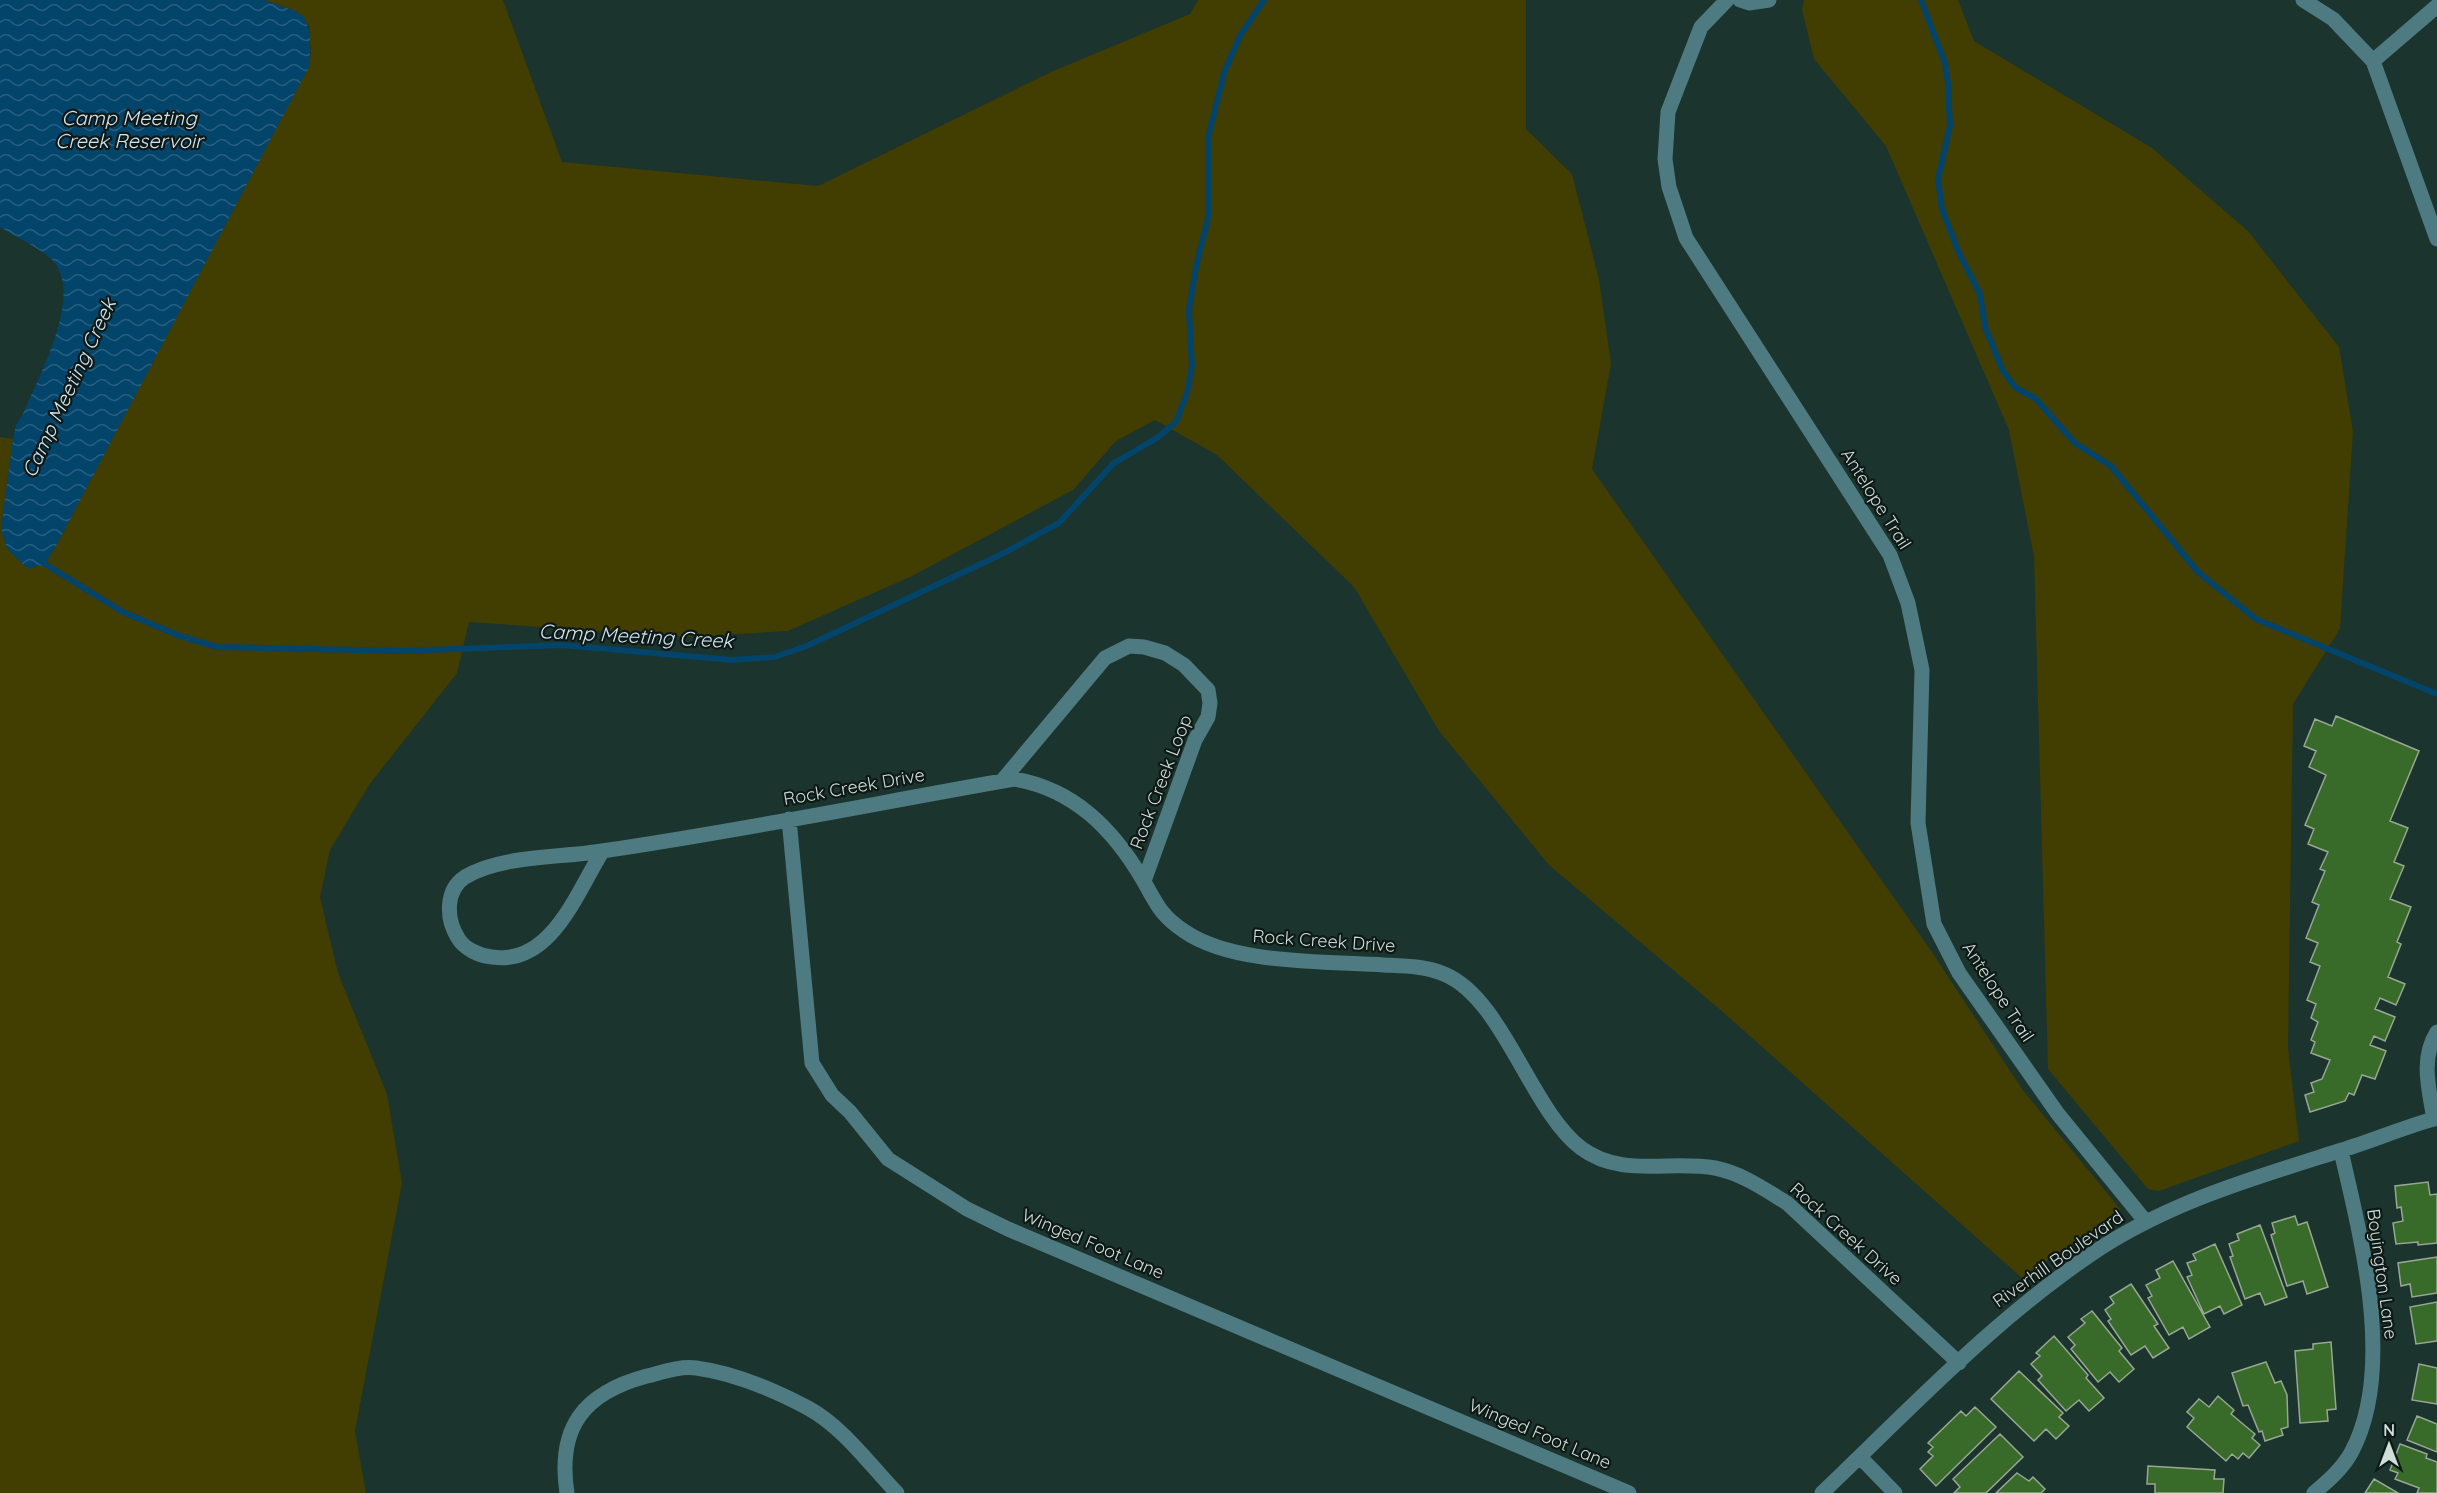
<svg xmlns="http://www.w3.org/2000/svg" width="2437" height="1493" font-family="Quicksand,sans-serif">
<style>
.green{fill:#423d00}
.water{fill:url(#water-waves)}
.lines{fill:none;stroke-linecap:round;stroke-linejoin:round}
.stream{stroke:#03446b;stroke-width:6}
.building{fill:#386a29;stroke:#98a793;stroke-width:1.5}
.minor{stroke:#4e7a81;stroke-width:15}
.labels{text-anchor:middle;stroke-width:4.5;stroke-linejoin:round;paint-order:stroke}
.street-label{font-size:18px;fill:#cfded9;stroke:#0e1916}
.water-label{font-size:20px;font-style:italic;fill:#d3e5f4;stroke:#0e1916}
</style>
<defs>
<pattern id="water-waves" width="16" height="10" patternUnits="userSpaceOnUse" patternTransform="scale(1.5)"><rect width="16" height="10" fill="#03446b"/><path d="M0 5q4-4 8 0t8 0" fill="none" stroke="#275f80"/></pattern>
</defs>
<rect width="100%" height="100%" fill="#1b342d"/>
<path class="green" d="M 264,0 L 503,0 L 562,162 L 818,186 L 1051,72 L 1190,14 L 1198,0 L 1526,0 L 1526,129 L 1572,174 L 1599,279 L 1611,364 L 1592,469 L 1930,949 L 2022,1089 L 2121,1210 L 2022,1278 L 1724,1013 L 1549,865 L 1439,731 L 1354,587 L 1217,455 L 1155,420 L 1116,441 L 1073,490 L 912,576 L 788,631 L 685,637 L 469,622 L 457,673 L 369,785 L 330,850 L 320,897 L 338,973 L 387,1094 L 402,1183 L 355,1431 L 366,1493 L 0,1493 L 0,437 L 13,439 L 1,529 L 7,549 L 56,546 L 311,56 L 309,26 L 295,11 Z
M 1804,0 L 1958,0 L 1974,41 L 2152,148 L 2248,231 L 2339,347 L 2353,432 L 2340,629 L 2293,704 L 2288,1048 L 2299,1141 L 2159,1191 L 2148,1189 L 2048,1069 L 2034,557 L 2009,430 L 1886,146 L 1814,59 L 1802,10 Z"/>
<path class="water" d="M 0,0 L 264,0 L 296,11 L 305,18 L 310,35 L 310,65 L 56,546 L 45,564 L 28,569 L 7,549 L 1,529 L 13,439 L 16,425 L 23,414 C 38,378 83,297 54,262 C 43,249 15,237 0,227 Z"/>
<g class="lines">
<path class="stream" d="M 1921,0 L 1945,63 L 1948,83 L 1950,126 L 1938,179 L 1942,209 L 1959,253 L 1980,294 L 1985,327 L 2003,371 L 2016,388 L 2035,398 L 2075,443 L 2111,466 L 2198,572 L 2256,619 L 2437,694
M 43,558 L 45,564 L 123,612 L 180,636 L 217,647 L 403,651 L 562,645 L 732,660 L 775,657 L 809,645 L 1004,553 L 1059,523 L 1114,463 L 1157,438 L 1176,422 L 1187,393 L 1192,366 L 1189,310 L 1196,267 L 1208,218 L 1208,138 L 1224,73 L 1240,36 L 1264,0"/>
</g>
<path class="building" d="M 2336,716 L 2419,751 L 2390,821 L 2408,828 L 2394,862 L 2404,866 L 2390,899 L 2411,907 L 2397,942 L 2401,944 L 2388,977 L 2405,984 L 2396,1005 L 2380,998 L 2375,1009 L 2395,1017 L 2385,1041 L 2374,1036 L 2370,1045 L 2386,1051 L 2375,1079 L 2362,1075 L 2354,1095 L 2349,1093 L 2345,1101 L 2310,1112 L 2305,1095 L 2314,1092 L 2311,1083 L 2322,1079 L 2330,1060 L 2311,1053 L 2315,1042 L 2311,1040 L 2318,1022 L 2311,1018 L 2316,1004 L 2307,1000 L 2320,966 L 2310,962 L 2318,943 L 2306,938 L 2319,905 L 2312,902 L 2325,871 L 2320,869 L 2328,852 L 2308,844 L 2314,829 L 2305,825 L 2326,775 L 2309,767 L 2316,751 L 2304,746 L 2315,719 L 2332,726 Z
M 2428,1182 L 2430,1195 L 2437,1194 L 2437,1243 L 2418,1245 L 2418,1242 L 2396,1244 L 2393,1223 L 2403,1221 L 2401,1207 L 2397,1208 L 2395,1186 Z
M 2295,1216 L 2298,1225 L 2307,1222 L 2328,1287 L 2307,1294 L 2303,1281 L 2287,1286 L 2271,1235 L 2275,1233 L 2272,1223 Z
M 2260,1225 L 2287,1297 L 2265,1305 L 2260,1293 L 2245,1299 L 2230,1257 L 2233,1256 L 2229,1244 L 2239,1240 L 2237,1234 Z
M 2215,1244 L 2242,1305 L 2224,1314 L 2220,1306 L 2204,1314 L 2187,1277 L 2192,1275 L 2187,1263 L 2196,1260 L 2193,1254 Z
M 2437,1257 L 2437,1293 L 2412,1297 L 2410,1284 L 2401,1286 L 2398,1263 Z
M 2173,1261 L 2210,1327 L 2189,1339 L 2183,1327 L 2169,1335 L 2148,1298 L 2152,1296 L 2146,1285 L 2160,1278 L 2156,1270 Z
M 2131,1284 L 2158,1324 L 2154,1326 L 2169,1348 L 2153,1358 L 2145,1346 L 2131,1355 L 2108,1321 L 2111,1319 L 2105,1310 L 2114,1303 L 2110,1297 Z
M 2437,1302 L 2437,1341 L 2416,1344 L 2410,1307 Z
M 2092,1311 L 2122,1348 L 2119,1351 L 2134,1369 L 2119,1382 L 2110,1372 L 2098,1382 L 2071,1349 L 2075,1345 L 2068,1337 L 2085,1323 L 2081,1319 Z
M 2054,1336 L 2088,1375 L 2086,1378 L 2104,1398 L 2089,1411 L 2079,1400 L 2066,1411 L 2038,1380 L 2042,1376 L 2031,1364 L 2040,1356 L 2036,1353 Z
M 2331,1342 L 2336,1409 L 2327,1410 L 2328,1421 L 2300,1423 L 2295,1351 L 2313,1349 L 2313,1344 Z
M 2266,1362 L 2275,1383 L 2281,1381 L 2287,1395 L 2288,1427 L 2281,1429 L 2283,1435 L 2265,1441 L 2262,1431 L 2259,1432 L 2248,1405 L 2243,1406 L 2232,1373 Z
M 2419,1364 L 2437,1368 L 2437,1404 L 2412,1400 Z
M 2019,1371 L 2063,1413 L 2059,1417 L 2069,1426 L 2056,1439 L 2046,1429 L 2034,1441 L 1991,1399 Z
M 2218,1396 L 2234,1410 L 2231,1414 L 2255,1434 L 2252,1438 L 2260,1445 L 2249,1458 L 2243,1453 L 2238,1459 L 2232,1454 L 2226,1461 L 2187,1427 L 2194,1418 L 2187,1412 L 2199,1399 L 2209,1407 Z
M 1975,1407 L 1996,1427 L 1936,1486 L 1920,1469 L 1933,1456 L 1928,1452 L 1933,1447 L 1928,1443 L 1961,1411 L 1966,1416 Z
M 2417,1416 L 2437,1424 L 2437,1452 L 2407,1440 Z
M 2000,1434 L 2023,1457 L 1986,1493 L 1954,1493 L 1960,1487 L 1953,1479 Z
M 2400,1444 L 2427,1454 L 2426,1458 L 2437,1462 L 2437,1493 L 2417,1493 L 2419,1488 L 2395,1479 L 2398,1473 L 2390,1470 Z
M 2148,1466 L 2215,1470 L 2214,1479 L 2224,1479 L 2223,1493 L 2155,1493 L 2155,1484 L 2147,1484 Z
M 2017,1473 L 2029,1481 L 2033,1477 L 2045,1489 L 2041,1493 L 1996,1493 Z
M 2374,1479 L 2398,1493 L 2365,1493 Z"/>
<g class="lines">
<path class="minor" d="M 1727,0 L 1701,27 L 1668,112 L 1665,159 L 1669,187 L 1686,238 L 1890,555 L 1908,603 L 1922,670 L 1918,823 L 1934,924 L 1959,973 L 2058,1114 L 2146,1222
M 1740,0 L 1749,3 L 1769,0
M 2303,0 L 2333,19 L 2373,61 L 2437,239
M 2373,61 L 2437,6
M 1002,781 L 1105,658 L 1129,646 L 1144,647 L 1165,653 L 1184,665 L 1208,690 L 1210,703 L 1208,717 L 1195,740 L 1144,881
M 789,819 L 812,1063 L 832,1095 L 850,1112 L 888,1159 L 967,1209 L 1008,1229 L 1629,1493
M 602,852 C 577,892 551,966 492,957 C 480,956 464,949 458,938 C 446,919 445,890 465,877 C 501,855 561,858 602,851 C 740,831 877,803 1014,779 C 1074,789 1113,829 1143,880 C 1157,904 1160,915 1184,931 C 1233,965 1325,961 1384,965 C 1404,966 1425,966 1444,974 C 1503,998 1530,1109 1581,1148 C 1621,1178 1669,1160 1715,1168 C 1741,1173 1764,1189 1787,1203 L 1959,1363
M 2434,1119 C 2429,1089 2420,1059 2437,1032
M 1860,1457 L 1895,1493
M 567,1493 C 557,1428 583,1393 647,1376 C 663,1372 680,1366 696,1368 C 735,1373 774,1390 808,1408 C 843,1427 870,1465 897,1493
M 1822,1493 C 1911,1408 1998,1315 2102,1247 C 2176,1200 2260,1176 2342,1150 C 2374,1140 2405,1127 2437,1118
M 2314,1493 C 2328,1481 2342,1469 2351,1453 C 2396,1370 2361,1238 2341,1151"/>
</g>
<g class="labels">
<g class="street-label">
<text transform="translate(1876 499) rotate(58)" y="6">Antelope Trail</text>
<text transform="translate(1161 782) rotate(-69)" y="6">Rock Creek Loop</text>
<text transform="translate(854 787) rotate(-10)" y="6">Rock Creek Drive</text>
<text transform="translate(1324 941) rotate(4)" y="6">Rock Creek Drive</text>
<text transform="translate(1998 992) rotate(57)" y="6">Antelope Trail</text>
<text transform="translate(1846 1234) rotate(42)" y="6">Rock Creek Drive</text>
<text transform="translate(1093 1244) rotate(23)" y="6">Winged Foot Lane</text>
<text transform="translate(2058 1259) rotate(-35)" y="6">Riverhill Boulevard</text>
<text transform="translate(2382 1274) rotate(82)" y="6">Boyington Lane</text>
<text transform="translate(1540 1434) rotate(23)" y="6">Winged Foot Lane</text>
</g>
<g class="water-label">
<text x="129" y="125">Camp Meeting<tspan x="129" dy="23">Creek Reservoir</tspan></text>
<text transform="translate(69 388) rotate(-65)" y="7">Camp Meeting Creek</text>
<text transform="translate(636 636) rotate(3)" y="7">Camp Meeting Creek</text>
</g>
</g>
<g transform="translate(2389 1445)" stroke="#0e1916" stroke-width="4.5" paint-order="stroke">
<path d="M0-4.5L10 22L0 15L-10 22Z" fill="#cfded9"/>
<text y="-9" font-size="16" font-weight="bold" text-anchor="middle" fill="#cfded9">N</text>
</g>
</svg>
